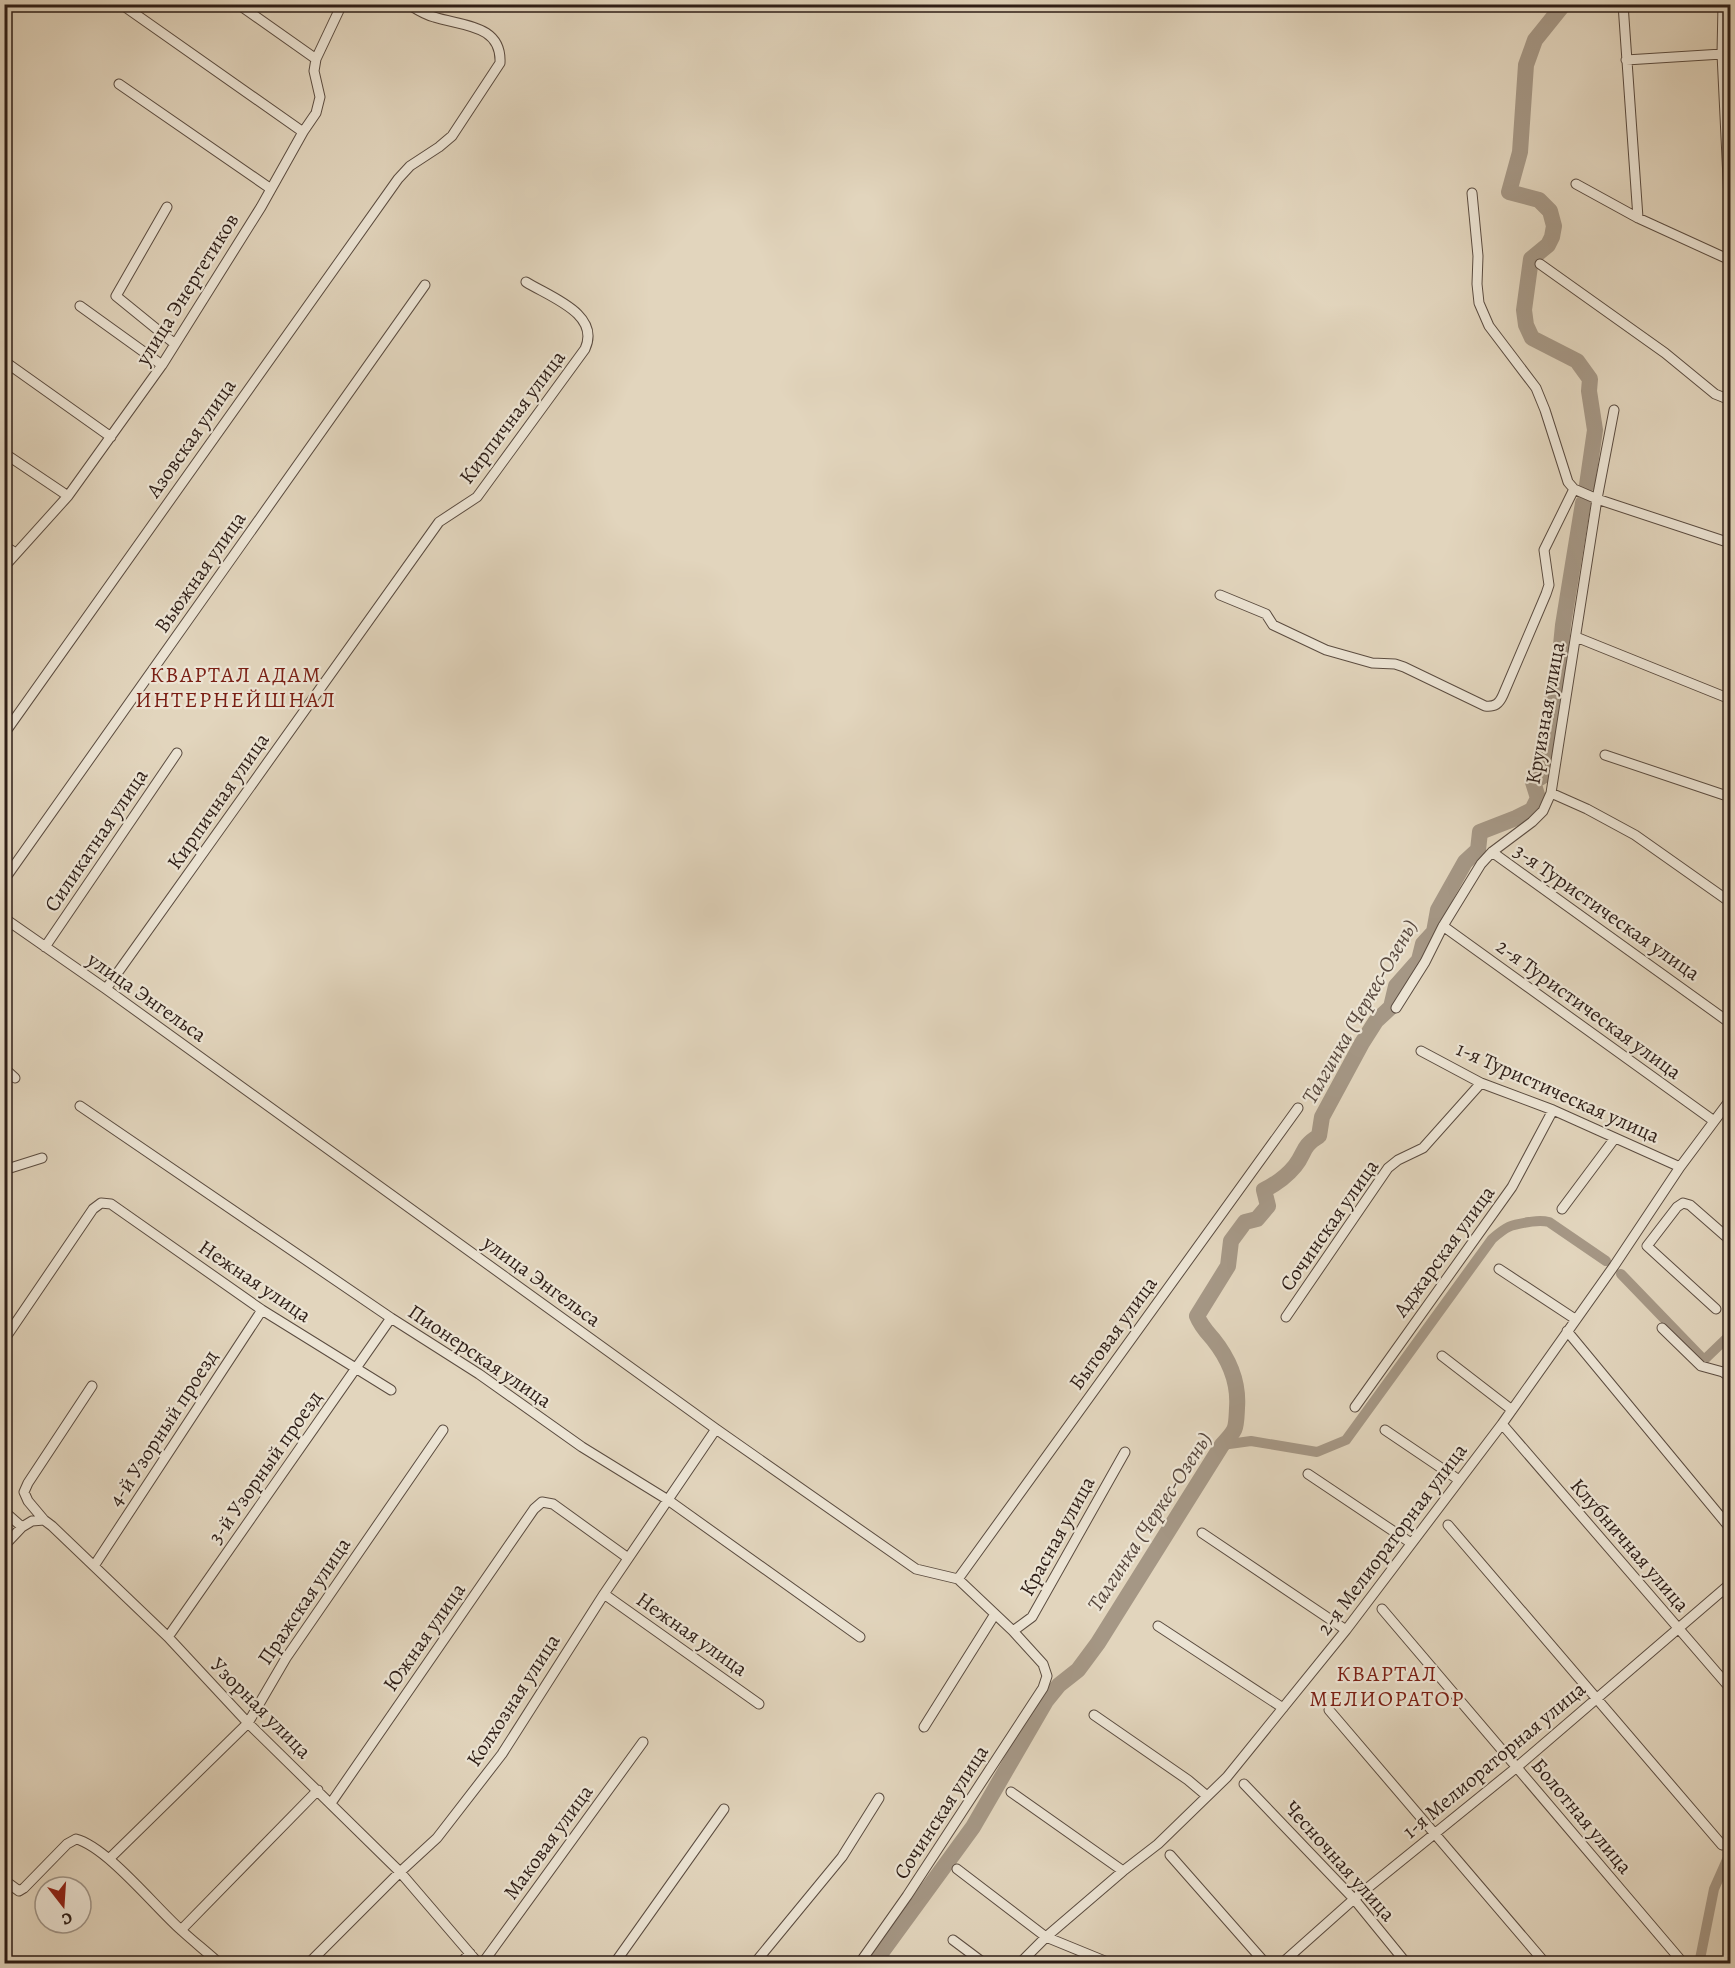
<svg xmlns="http://www.w3.org/2000/svg" width="1735" height="1968" font-family="Alegreya,serif">
<style>
.lines{fill:none;stroke-linecap:round;stroke-linejoin:round}
.canal{stroke:#a59785;stroke-width:10}
.river{stroke:#a59785;stroke-width:16}
.minor-casing{stroke:#5b4c40;stroke-width:11}
.minor{stroke:#ece4d4;stroke-width:9}
.labels{text-anchor:middle;stroke-width:4.5;stroke-linejoin:round;paint-order:stroke}
.street-label{font-size:21px;fill:#2e1e17;stroke:#ece4d4}
.neighbourhood-label{font-size:22px;letter-spacing:1.5px;fill:#7a1f14;stroke:#ece4d4}
.water-label{font-size:22px;font-style:italic;fill:#58483e;stroke:#ece4d4}
</style>
<rect width="100%" height="100%" fill="#e2d5bd"/>
<filter id="stains"><feTurbulence type="fractalNoise" baseFrequency=".00333" numOctaves="4"/><feColorMatrix values="0 0 0 0 .2 0 0 0 0 .09 0 0 0 0 .02 0 0 0 .5 -.17"/></filter>
<radialGradient id="worn" r=".72"><stop offset=".6" stop-color="#630" stop-opacity="0"/><stop offset="1" stop-color="#630" stop-opacity=".3"/></radialGradient>
<g class="lines">
<path class="canal" d="M 1621,1274 L 1704,1360 L 1730,1335
M 1222,1445 L 1251,1441 L 1317,1452 L 1346,1440 L 1492,1239 C 1507,1226 1510,1225 1529,1222 C 1537,1221 1541,1220 1549,1222 L 1606,1261
M 1699,1964 L 1714,1889 L 1730,1853"/>
<path class="river" d="M 1564,4 L 1535,40 L 1526,65 L 1520,152 L 1509,192 L 1539,200 L 1550,211 L 1554,226 L 1552,237 L 1548,245 L 1531,259 L 1524,310 L 1526,325 L 1532,338 L 1577,361 L 1590,379 L 1589,391 L 1595,430 L 1587,485
M 873,1964 L 973,1827 L 1046,1701 L 1059,1685 L 1078,1670 L 1098,1643 L 1222,1445 C 1237,1429 1236,1429 1237,1408 C 1239,1382 1229,1359 1213,1339 C 1206,1331 1201,1326 1197,1316 L 1228,1266 L 1231,1241 L 1245,1222 L 1257,1219 L 1268,1206 L 1264,1190 C 1276,1184 1286,1177 1295,1166 C 1306,1152 1301,1147 1319,1136 L 1322,1117 L 1362,1043 L 1376,1021 L 1391,1007 L 1396,986 L 1419,960 L 1423,944 L 1434,932 L 1438,910 L 1465,862 L 1478,850 L 1480,832 L 1516,818 L 1532,810 L 1538,798 L 1533,782 L 1543,776 L 1551,763 L 1547,749 L 1553,725 L 1551,705 L 1558,676 L 1563,625 L 1583,503"/>
<g class="minor-casing">
<path id="minor" d="M 121,4 L 303,132
M 238,4 L 316,59
M 1623,4 L 1638,218
M 1723,4 L 1722,54 L 1730,220
M 1626,60 L 1722,54
M 119,84 L 271,189
M 1576,184 L 1638,218 L 1730,260
M 1472,193 L 1478,256 L 1477,284 L 1479,303 L 1489,326 L 1536,388 L 1545,410 L 1568,482 L 1574,489 L 1597,499 L 1730,543
M 167,207 L 116,296 L 175,344
M 1540,264 L 1665,353 L 1715,394 L 1730,400
M 80,306 L 162,365
M 4,361 L 111,437
M 4,453 L 68,496
M 4,546 L 16,553
M 4,567 L 68,496 L 162,365 L 261,207 L 303,132 L 316,113 L 320,97 L 314,71 L 316,59 L 342,4
M 1220,595 L 1266,614 L 1273,625 L 1326,650 L 1372,663 L 1395,664 L 1404,667 L 1485,706 C 1495,707 1499,704 1503,695 L 1546,594 L 1549,585 L 1544,550 L 1574,489
M 1576,637 L 1730,699
M 4,734 L 398,179 L 410,166 L 439,147 L 452,136 L 500,63 C 502,24 461,26 434,17 C 425,15 416,9 408,4
M 1605,755 L 1730,797
M 1551,793 L 1587,809 L 1635,835 L 1730,902
M 1492,852 L 1730,1023
M 4,880 L 425,285
M 4,918 L 106,989 L 716,1429 L 916,1569 L 958,1579 L 1013,1631 L 1043,1664 L 1047,1676 L 1043,1688 L 907,1896 L 859,1964
M 1443,926 L 1714,1121
M 45,947 L 177,753
M 106,989 L 439,522 L 477,497 L 585,349 C 601,314 550,297 526,282
M 1396,1008 L 1425,962 L 1443,926 L 1481,864 L 1492,852 L 1532,822 L 1543,811 L 1551,793 L 1597,499 L 1614,410
M 1421,1051 L 1481,1083 L 1553,1110 L 1680,1167
M 4,1068 L 15,1078
M 80,1106 L 391,1318 L 479,1374 L 582,1447 L 668,1500 L 860,1637
M 4,1170 L 42,1158
M 1562,1209 L 1615,1138
M 1499,1269 L 1575,1319
M 1716,1309 L 1647,1246 L 1677,1207 L 1683,1203 L 1690,1205 L 1730,1240
M 1286,1317 L 1388,1168 L 1398,1160 L 1423,1148 L 1481,1083
M 1662,1328 L 1701,1366 L 1723,1372 L 1730,1377
M 1567,1331 L 1730,1528
M 4,1340 L 93,1209 L 101,1203 L 111,1204 L 262,1310 L 391,1390
M 1442,1356 L 1512,1410
M 1355,1407 L 1512,1187 L 1553,1110
M 1502,1424 L 1730,1688
M 1385,1430 L 1459,1480
M 1308,1474 L 1411,1543
M 4,1511 L 22,1527 L 32,1521 L 44,1520 L 52,1526 L 168,1637 L 248,1723 L 400,1872 L 479,1964
M 44,1520 L 28,1501 L 24,1492 L 28,1483 L 92,1386
M 1448,1525 L 1722,1845
M 1202,1533 L 1346,1630
M 4,1546 L 22,1527
M 94,1566 L 262,1310
M 958,1579 L 1298,1108
M 604,1594 L 759,1704
M 1382,1609 L 1684,1964
M 1158,1626 L 1283,1708
M 1013,1631 L 1032,1617 L 1125,1452
M 168,1637 L 391,1318
M 1329,1710 L 1546,1964
M 1094,1715 L 1188,1780 L 1207,1796
M 924,1727 L 995,1614
M 1244,1784 L 1354,1899 L 1407,1964
M 1011,1792 L 1123,1871
M 331,1803 L 534,1509 L 542,1502 L 553,1504 L 628,1558
M 1170,1855 L 1266,1964
M 109,1859 L 248,1723 L 286,1658 L 443,1430
M 957,1869 L 1046,1937 L 1112,1964
M 4,1880 L 19,1891 L 24,1888 L 67,1844 L 76,1839 C 107,1847 155,1907 181,1930 C 194,1942 207,1952 220,1964
M 181,1930 L 318,1790
M 953,1940 L 985,1964
M 308,1964 L 400,1872 L 437,1838 L 502,1754 L 604,1594 L 716,1429
M 460,1964 L 470,1953
M 482,1964 L 643,1742
M 614,1964 L 724,1809
M 754,1964 L 842,1857 L 879,1798
M 1019,1964 L 1046,1937 L 1123,1871 L 1158,1844 L 1227,1777 L 1346,1630 L 1502,1424 L 1614,1266 L 1680,1167 L 1730,1100
M 1281,1964 L 1354,1899 L 1517,1767 L 1730,1584"/>
</g>
<use href="#minor" class="minor"/>
</g>
<g class="labels">
<g class="street-label">
<text transform="translate(187 289) rotate(-58)" y="7">улица Энергетиков</text>
<text transform="translate(512 417) rotate(-53)" y="7">Кирпичная улица</text>
<text transform="translate(191 438) rotate(-55)" y="7">Азовская улица</text>
<text transform="translate(200 572) rotate(-55)" y="7">Вьюжная улица</text>
<text transform="translate(1545 713) rotate(-80)" y="7">Круизная улица</text>
<text transform="translate(218 801) rotate(-55)" y="7">Кирпичная улица</text>
<text transform="translate(96 840) rotate(-56)" y="7">Силикатная улица</text>
<text transform="translate(1607 912) rotate(35)" y="7">3-я Туристическая улица</text>
<text transform="translate(147 997) rotate(35)" y="7">улица Энгельса</text>
<text transform="translate(1589 1009) rotate(36)" y="7">2-я Туристическая улица</text>
<text transform="translate(1558 1092) rotate(24)" y="7">1-я Туристическая улица</text>
<text transform="translate(1329 1225) rotate(-55)" y="7">Сочинская улица</text>
<text transform="translate(1444 1251) rotate(-54)" y="7">Аджарская улица</text>
<text transform="translate(255 1281) rotate(34)" y="7">Нежная улица</text>
<text transform="translate(542 1281) rotate(36)" y="7">улица Энгельса</text>
<text transform="translate(1113 1333) rotate(-54)" y="7">Бытовая улица</text>
<text transform="translate(480 1356) rotate(34)" y="7">Пионерская улица</text>
<text transform="translate(163 1428) rotate(-57)" y="7">4-й Узорный проезд</text>
<text transform="translate(265 1467) rotate(-55)" y="7">3-й Узорный проезд</text>
<text transform="translate(1057 1536) rotate(-61)" y="7">Красная улица</text>
<text transform="translate(1392 1539) rotate(-53)" y="7">2-я Мелиораторная улица</text>
<text transform="translate(1630 1545) rotate(49)" y="7">Клубничная улица</text>
<text transform="translate(304 1601) rotate(-56)" y="7">Пражская улица</text>
<text transform="translate(692 1634) rotate(35)" y="7">Нежная улица</text>
<text transform="translate(424 1637) rotate(-55)" y="7">Южная улица</text>
<text transform="translate(513 1700) rotate(-57)" y="7">Колхозная улица</text>
<text transform="translate(261 1708) rotate(45)" y="7">Узорная улица</text>
<text transform="translate(1494 1760) rotate(-40)" y="7">1-я Мелиораторная улица</text>
<text transform="translate(941 1812) rotate(-57)" y="7">Сочинская улица</text>
<text transform="translate(1582 1816) rotate(50)" y="7">Болотная улица</text>
<text transform="translate(548 1842) rotate(-54)" y="7">Маковая улица</text>
<text transform="translate(1340 1861) rotate(48)" y="7">Чесночная улица</text>
</g>
<g class="neighbourhood-label">
<text x="236" y="682">КВАРТАЛ АДАМ<tspan x="236" dy="25">ИНТЕРНЕЙШНАЛ</tspan></text>
<text x="1387" y="1681">КВАРТАЛ<tspan x="1387" dy="25">МЕЛИОРАТОР</tspan></text>
</g>
<g class="water-label">
<text transform="translate(1359 1011) rotate(-60)" y="8">Талгинка (Черкес-Озень)</text>
<text transform="translate(1149 1521) rotate(-57)" y="8">Талгинка (Черкес-Озень)</text>
</g>
</g>
<rect width="1735" height="1968" fill="none" stroke="#e2d5bd" stroke-width="24"/>
<rect x="6" y="6" width="1723" height="1956" fill="none" stroke="#2e1e17" stroke-width="3"/>
<rect x="12" y="12" width="1711" height="1944" fill="none" stroke="#2e1e17" stroke-width="1.5"/>
<g transform="translate(63 1905) rotate(163)"><circle r="28" fill="#ece4d4" stroke="#a09588" stroke-width="1.5"/>
<path d="M0-4.5L10 22L0 15L-10 22Z" fill="#8f2418"/>
<text y="-9" font-size="16" font-weight="bold" text-anchor="middle" fill="#2e1e17">С</text>
</g>
<rect width="100%" height="100%" filter="url(#stains)"/>
<rect width="100%" height="100%" fill="url(#worn)"/>
</svg>
